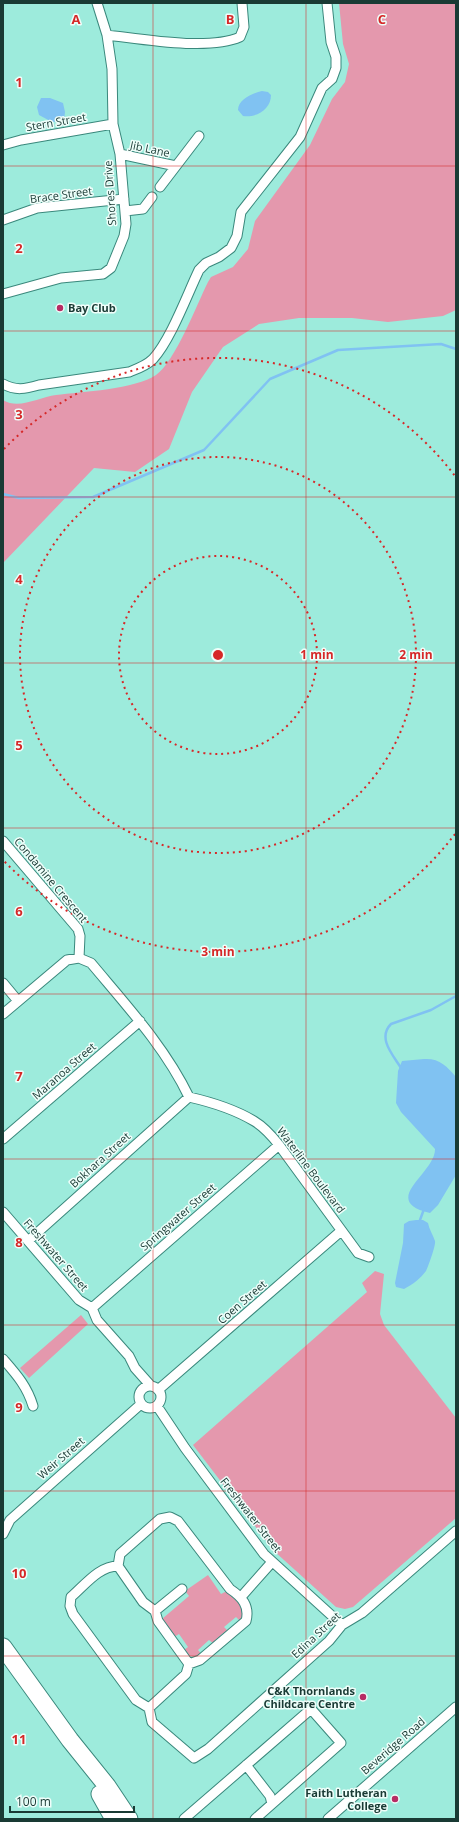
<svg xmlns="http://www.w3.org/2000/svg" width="459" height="1822" font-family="'Open Sans',sans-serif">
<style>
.green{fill:#e498ad}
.water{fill:#80c2f2}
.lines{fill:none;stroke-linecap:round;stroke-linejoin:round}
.stream{stroke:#80c2f2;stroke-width:2.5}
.street-casing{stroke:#3a887c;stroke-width:11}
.highway-casing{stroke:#3a887c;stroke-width:19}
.street{stroke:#fff;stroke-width:9}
.highway{stroke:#fff;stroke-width:17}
.grid{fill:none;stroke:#d62828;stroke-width:1;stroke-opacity:0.55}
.ring{fill:none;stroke:#d62828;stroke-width:2;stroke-dasharray:2 4}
.poi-dot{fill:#b72c64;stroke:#effefa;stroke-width:1.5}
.labels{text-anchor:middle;stroke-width:3;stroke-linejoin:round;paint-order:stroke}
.street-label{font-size:11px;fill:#193a34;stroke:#effefa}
.poi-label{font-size:11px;font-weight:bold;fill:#193a34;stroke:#effefa;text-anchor:end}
.grid-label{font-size:13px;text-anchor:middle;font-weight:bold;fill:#d62828;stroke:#effefa;stroke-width:3;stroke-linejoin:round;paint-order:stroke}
.centre{fill:#d62828;stroke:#effefa;stroke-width:2}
.ring-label{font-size:12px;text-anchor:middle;font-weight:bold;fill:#d62828;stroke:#effefa;stroke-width:3;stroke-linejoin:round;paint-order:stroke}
</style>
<rect width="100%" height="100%" fill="#9debdc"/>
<path class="green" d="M 339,3 L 456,3 L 456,310 L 443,316 L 388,322 L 352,318 L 299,318 L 259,324 L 223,347 L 192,392 L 169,449 L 135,472 L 94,468 L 3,563 L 3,400 C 19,410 39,397 56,395 C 81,392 136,389 156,375 C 175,362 197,304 208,282 L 211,277 L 233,267 L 248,249 L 255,221 L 310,145 L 332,99 L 345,82 L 349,64 L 343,44 Z
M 375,1271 L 384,1274 L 380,1314 L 384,1325 L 456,1418 L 456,1518 L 353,1607 L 345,1609 L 336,1607 L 274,1551 L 193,1445 L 367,1292 L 362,1283 Z
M 81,1315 L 88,1324 L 29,1378 L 20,1368 Z
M 208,1575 L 221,1594 L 227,1591 L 238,1600 L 243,1614 L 240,1621 L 236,1617 L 224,1627 L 228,1631 L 222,1634 L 214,1644 L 209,1640 L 198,1650 L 202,1655 L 194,1657 L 187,1655 L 184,1650 L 188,1647 L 179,1634 L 174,1637 L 162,1619 L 189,1596 L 185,1591 Z"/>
<path class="water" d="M 262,91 L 268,92 L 271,95 C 271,109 257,118 243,116 L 238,110 C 238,99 253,93 262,91 Z
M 41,98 L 50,98 L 63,103 L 65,112 L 64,121 L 52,122 L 39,115 L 37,107 Z
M 424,1059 C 439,1058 447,1066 456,1077 L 456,1175 L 438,1205 L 430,1213 C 378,1201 436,1173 435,1149 L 401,1112 L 396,1103 L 398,1071 L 402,1061 Z
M 416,1220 L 423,1220 L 428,1223 C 429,1229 433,1235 435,1241 C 436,1245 428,1267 426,1271 C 421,1278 412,1285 404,1289 L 396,1287 L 395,1283 L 403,1243 L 404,1224 L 409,1221 Z"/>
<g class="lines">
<path class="stream" d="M 3,494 L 19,498 L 93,497 L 204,450 L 270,379 L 338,350 L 441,344 L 456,349
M 401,1068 C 393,1055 377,1038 391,1024 L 431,1010 L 456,996
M 420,1220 L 424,1209"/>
<g class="street-casing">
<path id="street" d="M 107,35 C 142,39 208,51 240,37 L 244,27 L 242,3
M 3,145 L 21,140 L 113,124
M 120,154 L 176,166
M 160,187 L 199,136
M 125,211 L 143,209 L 152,197
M 3,220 L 37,208 L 124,199
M 3,294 L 61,278 L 103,274 L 111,268 L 124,236 L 126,224 L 120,154 L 113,124 L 112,69 L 107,35 L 97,3
M 3,384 C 16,391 25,389 39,385 L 129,372 C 137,369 146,366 153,359 C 171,339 187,295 199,270 L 206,263 L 219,257 L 231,248 L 237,236 L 241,212 L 300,137 L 322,88 L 332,79 L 336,68 L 336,57 L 331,42 L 327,3
M 3,841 L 78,929 L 80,936 L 79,958
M 3,983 L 18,1001
M 3,1014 L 67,960 L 79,958 L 91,963 C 126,1005 165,1047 189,1097 C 211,1102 234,1109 254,1121 C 264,1127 272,1136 279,1145 L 358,1253 L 369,1257
M 3,1139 L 140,1021
M 3,1212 L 79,1300 L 92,1308 L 97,1320 L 129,1356 L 135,1368 L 151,1386
M 28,1241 L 189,1097
M 92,1308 L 279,1145
M 3,1359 C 16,1374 27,1386 33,1406
M139 1397a11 11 0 1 1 22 0a11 11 0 1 1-22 0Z
M 158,1390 L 341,1231
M 157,1406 L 185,1448 L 264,1554 L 342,1625
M 170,1517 L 178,1521 L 230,1589 C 242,1597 250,1606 246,1621 L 200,1660 L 189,1664 L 158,1621 L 155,1611 L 143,1602 L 118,1566 L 120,1554 L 160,1519 Z
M 3,1534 L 10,1520 L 141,1404
M 118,1566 C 99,1566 85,1585 71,1597 L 70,1606 L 73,1614 L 136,1700 L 149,1708 L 186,1674 L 189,1664
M 241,1597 L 272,1562
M 155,1611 L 182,1589
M 149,1708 L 152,1722 L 194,1758 L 208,1749 L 329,1641 L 342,1625 L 362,1613 L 456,1531
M 246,1765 L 270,1796 L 272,1804
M 184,1819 L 311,1709 L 341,1743 L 255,1819
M 328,1819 L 456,1707"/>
</g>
<g class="highway-casing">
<path id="highway" d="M 3,1647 L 70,1740 L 107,1786 L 129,1819
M 100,1794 L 114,1819"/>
</g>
<use href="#street" class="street"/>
<use href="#highway" class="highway"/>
</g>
<path class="grid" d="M 153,3 L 153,1819M 306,3 L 306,1819M 3,166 L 456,166M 3,331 L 456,331M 3,497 L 456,497M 3,663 L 456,663M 3,828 L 456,828M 3,994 L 456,994M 3,1159 L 456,1159M 3,1325 L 456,1325M 3,1491 L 456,1491M 3,1656 L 456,1656"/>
<g class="ring">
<circle cx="218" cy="655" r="99"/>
<circle cx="218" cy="655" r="198"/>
<path d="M455 834A297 297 0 0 1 4 861M4 449A297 297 0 0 1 455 476"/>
</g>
<g class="poi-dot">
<circle cx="60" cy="308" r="4"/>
<circle cx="363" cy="1697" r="4"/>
<circle cx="395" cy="1799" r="4"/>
</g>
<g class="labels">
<g class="street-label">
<text transform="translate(56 122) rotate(-10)" y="4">Stern Street</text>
<text transform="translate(150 149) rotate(12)" y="4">Jib Lane</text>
<text transform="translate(110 193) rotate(-94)" y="4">Shores Drive</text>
<text transform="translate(61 195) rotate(-8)" y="4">Brace Street</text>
<text transform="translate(51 880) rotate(50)" y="4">Condamine Crescent</text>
<text transform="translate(64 1071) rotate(-41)" y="4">Maranoa Street</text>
<text transform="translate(100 1160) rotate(-42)" y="4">Bokhara Street</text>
<text transform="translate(311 1170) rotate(53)" y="4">Waterline Boulevard</text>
<text transform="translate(178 1217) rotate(-41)" y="4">Springwater Street</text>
<text transform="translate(56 1255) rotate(49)" y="4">Freshwater Street</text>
<text transform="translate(242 1302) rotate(-41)" y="4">Coen Street</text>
<text transform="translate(61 1458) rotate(-41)" y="4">Weir Street</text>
<text transform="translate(251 1515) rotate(52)" y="4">Freshwater Street</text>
<text transform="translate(316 1635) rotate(-43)" y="4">Edina Street</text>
<text transform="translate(393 1746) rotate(-41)" y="4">Beveridge Road</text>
</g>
<g class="poi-label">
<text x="68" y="312" text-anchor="start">Bay Club</text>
<text x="355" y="1695">C&amp;K Thornlands<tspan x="355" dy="13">Childcare Centre</tspan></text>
<text x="387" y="1797">Faith Lutheran<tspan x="387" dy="13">College</tspan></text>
</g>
</g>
<g class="grid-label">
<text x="76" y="24">A</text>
<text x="230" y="24">B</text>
<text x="382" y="24">C</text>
<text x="19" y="87">1</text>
<text x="19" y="253">2</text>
<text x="19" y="419">3</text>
<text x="19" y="584">4</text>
<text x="19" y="750">5</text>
<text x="19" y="916">6</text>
<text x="19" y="1081">7</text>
<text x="19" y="1247">8</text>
<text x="19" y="1412">9</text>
<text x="19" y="1578">10</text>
<text x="19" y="1744">11</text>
</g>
<circle cx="218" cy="655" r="6" class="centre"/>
<g class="ring-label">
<text x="317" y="659">1 min</text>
<text x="416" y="659">2 min</text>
<text x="218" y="956">3 min</text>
</g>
<rect width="459" height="1822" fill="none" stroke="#193a34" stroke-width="8"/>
<path d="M10 1806v6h124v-6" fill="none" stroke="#193a34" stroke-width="2"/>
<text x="16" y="1806" font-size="12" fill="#193a34" stroke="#effefa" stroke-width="3" paint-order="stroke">100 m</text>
</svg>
